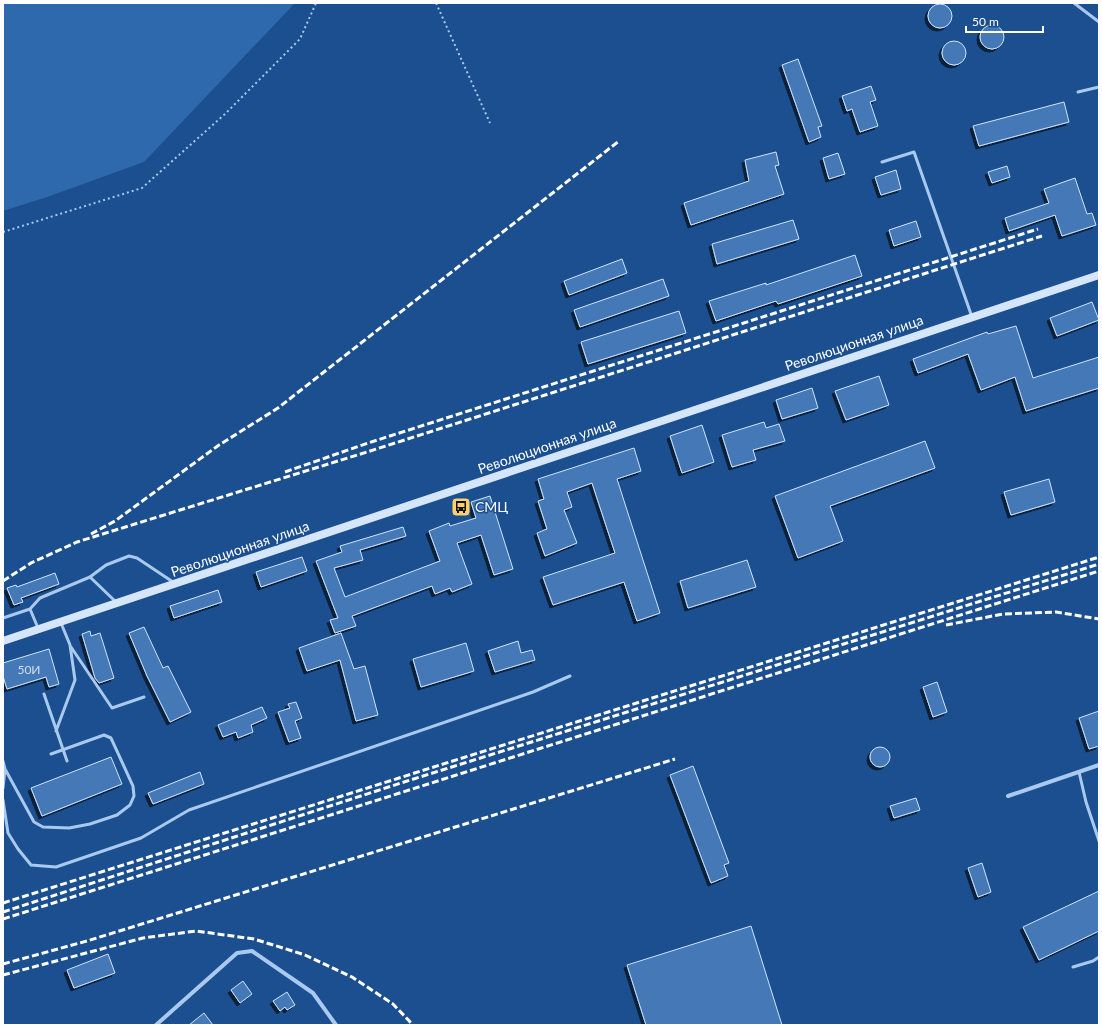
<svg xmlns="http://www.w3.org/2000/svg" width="1102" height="1028" font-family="Lato,sans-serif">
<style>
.green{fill:#2e69ad}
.building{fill:#4478b7;stroke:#cfe3fa;filter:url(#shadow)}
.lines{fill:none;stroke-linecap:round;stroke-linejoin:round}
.path{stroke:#a9c9ee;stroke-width:2;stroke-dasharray:2 3;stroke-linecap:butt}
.lane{stroke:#a9c9ee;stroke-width:3}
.street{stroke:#a9c9ee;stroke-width:4}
.secondary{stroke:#d6e6fa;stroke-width:8}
.rail{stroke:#fff;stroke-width:3;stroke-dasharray:7 3;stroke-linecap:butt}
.labels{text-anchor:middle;stroke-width:3;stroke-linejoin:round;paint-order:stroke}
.number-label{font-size:12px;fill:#d0dded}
.street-label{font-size:14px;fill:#fff;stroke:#1b4f8f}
.poi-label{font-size:14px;fill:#fff;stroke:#1b4f8f;text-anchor:start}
</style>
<defs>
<filter id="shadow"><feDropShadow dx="-3" dy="3" stdDeviation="0" flood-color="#0009"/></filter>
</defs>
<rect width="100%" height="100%" fill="#1b4f8f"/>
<path class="green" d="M 3,3 L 295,3 L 144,162 L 47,197 L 3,211 Z"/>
<path class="building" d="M928 16a12 12 0 1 1 24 0a12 12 0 1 1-24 0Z
M980 37a12 12 0 1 1 24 0a12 12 0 1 1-24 0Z
M942 53a12 12 0 1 1 24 0a12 12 0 1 1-24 0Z
M 798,59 L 822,126 L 818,127 L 821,137 L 809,142 L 782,65 Z
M 871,86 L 876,100 L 870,102 L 878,126 L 860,132 L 852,109 L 847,111 L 842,96 Z
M 1064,102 L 1069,122 L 979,146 L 973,126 Z
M 776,152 L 779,165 L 775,166 L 784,194 L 691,225 L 684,203 L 749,181 L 745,160 Z
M 838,153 L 845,174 L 829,179 L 823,158 Z
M 1007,166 L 1010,177 L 992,183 L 988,172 Z
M 896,170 L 901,189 L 881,195 L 875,177 Z
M 1075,178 L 1087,214 L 1092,213 L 1096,225 L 1062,236 L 1055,215 L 1009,231 L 1005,218 L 1049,203 L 1044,189 Z
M 793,220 L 799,239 L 717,264 L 712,244 Z
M 916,221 L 921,237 L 894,246 L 889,230 Z
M 855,255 L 862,276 L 778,304 L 776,301 L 716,321 L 709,301 L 766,283 L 766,285 Z
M 622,259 L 627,273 L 569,295 L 564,281 Z
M 663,279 L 669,296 L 580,327 L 574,310 Z
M 1092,302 L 1099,320 L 1057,336 L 1050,318 Z
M 679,311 L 686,333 L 588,364 L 581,342 Z
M 1016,326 L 1033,378 L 1099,357 L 1099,388 L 1026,411 L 1015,377 L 981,390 L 968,354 L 918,373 L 913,359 L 987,332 L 988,334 Z
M 879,376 L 889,405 L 846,420 L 835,391 Z
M 812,388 L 818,408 L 782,419 L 776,400 Z
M 764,422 L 766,428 L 779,424 L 785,441 L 753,450 L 756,460 L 732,467 L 722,435 Z
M 702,425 L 714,462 L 682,473 L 670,436 Z
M 925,441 L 935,468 L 830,506 L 843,541 L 798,558 L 775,496 Z
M 634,448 L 641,471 L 617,479 L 660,613 L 637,621 L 624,582 L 553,605 L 543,577 L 615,553 L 592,483 L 567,492 L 572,507 L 564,510 L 577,543 L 545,556 L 537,533 L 547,529 L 538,501 L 544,499 L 538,479 Z
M 1049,479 L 1055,502 L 1011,515 L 1004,492 Z
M 490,496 L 513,569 L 494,575 L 481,535 L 457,543 L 472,584 L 452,592 L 450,588 L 435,594 L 432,586 L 352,616 L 356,626 L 335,633 L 330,620 L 338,618 L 316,561 L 342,552 L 340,546 L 403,527 L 406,536 L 360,550 L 363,560 L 334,568 L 345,597 L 440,561 L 429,531 L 449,523 L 450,526 L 476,518 L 471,502 Z
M 302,557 L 307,571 L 261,587 L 256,572 Z
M 747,560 L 756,587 L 688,608 L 680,581 Z
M 55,573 L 59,584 L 21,598 L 23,602 L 14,605 L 7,588 L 16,585 L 17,587 Z
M 218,590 L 222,602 L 174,618 L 170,606 Z
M 144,627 L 163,668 L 168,666 L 191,712 L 170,722 L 147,676 L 129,633 Z
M 90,631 L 91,636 L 100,633 L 114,678 L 99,683 L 95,678 L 82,634 Z
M 341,633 L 354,669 L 365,666 L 378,715 L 356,721 L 340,660 L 307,671 L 299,648 Z
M 518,641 L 521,653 L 532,650 L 535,660 L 495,672 L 488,651 Z
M 466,643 L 474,671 L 421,687 L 413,659 Z
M 49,649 L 59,684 L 49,687 L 46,677 L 7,689 L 3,676 L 3,663 Z
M 937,682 L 947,712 L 933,717 L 923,687 Z
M 296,702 L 302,718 L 295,721 L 301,738 L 289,742 L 278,712 L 290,708 L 288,704 Z
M 262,707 L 267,718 L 251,725 L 253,732 L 238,738 L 236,732 L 223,737 L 218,725 Z
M 1099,711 L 1099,746 L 1089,749 L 1079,718 Z
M870 757a10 10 0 1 1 20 0a10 10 0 1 1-20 0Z
M 111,757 L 122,784 L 42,816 L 31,788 Z
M 693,766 L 729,863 L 724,865 L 728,876 L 711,883 L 670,775 Z
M 200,772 L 204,784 L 153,804 L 148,793 Z
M 916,798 L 920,810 L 894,818 L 890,806 Z
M 982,863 L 991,892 L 978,897 L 968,868 Z
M 1099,891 L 1099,931 L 1039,960 L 1023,927 Z
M 751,926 L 782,1025 L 646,1025 L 627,965 Z
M 108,954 L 115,973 L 74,988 L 67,970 Z
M 243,981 L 252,994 L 240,1003 L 231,990 Z
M 287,992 L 295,1005 L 287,1010 L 285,1007 L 280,1011 L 273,1001 Z
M 204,1013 L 213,1025 L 189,1025 Z"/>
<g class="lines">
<path class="path" d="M 436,3 L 490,123
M 3,232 L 142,188 L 225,114 L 300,39 L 316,3"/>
<path class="lane" d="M 1074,3 L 1099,22
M 1078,92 L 1099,87
M 882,162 L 914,152 L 972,317
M 90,577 L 116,602
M 30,609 L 38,628
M 3,618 L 30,609 L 40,598 L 90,577 L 106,565 L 129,556 L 137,558 L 173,582
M 71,647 L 112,708 L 144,697
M 44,694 L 67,761
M 56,731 L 75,680 L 70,645 L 61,623
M 3,761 L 5,769 L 3,788
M 5,769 L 34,822 L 43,827 L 69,828 L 90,824 L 117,815 L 130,805 L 134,796 L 133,786 L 111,738 L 104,735 L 51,754
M 1079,772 L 1086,802 L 1099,841
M 3,800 L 8,833 L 18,849 L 31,865 L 56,867 L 141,838 L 189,810 L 533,692 L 570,676
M 1073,967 L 1093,961 L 1099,957"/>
<path class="street" d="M 1008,796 L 1099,765
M 156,1025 L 237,953 L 252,951 L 313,993 L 336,1025"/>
<path class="secondary" d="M 3,641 L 1099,275"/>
<path class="rail" d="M 285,472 L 368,443 L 1038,229
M 91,534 L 115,521 L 219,445 L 278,408 L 619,141
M 3,581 L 31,563 L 77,542 L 367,452 L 1042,236
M 946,625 L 1003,614 L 1056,612 L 1099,619
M 3,903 L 1099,557
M 3,912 L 404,782 L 1099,564
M 3,919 L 1099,571
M 3,964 L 87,941 L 675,759
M 3,975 L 143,938 L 196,931 L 254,939 L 305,955 L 352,977 L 393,1004 L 413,1025"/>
</g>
<defs>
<g id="bus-square" transform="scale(1)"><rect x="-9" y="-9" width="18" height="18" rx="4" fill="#ffd166" stroke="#1b4f8f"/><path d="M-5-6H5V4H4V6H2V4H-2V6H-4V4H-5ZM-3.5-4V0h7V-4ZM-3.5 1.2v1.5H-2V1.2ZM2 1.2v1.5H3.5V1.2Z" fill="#111"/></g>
</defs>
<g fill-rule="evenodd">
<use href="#bus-square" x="461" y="507"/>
</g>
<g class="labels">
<g class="number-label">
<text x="29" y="674">50И</text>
</g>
<g class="street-label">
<text transform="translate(854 343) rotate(-19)" y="5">Революционная улица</text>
<text transform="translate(547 446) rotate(-19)" y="5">Революционная улица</text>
<text transform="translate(240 549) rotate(-19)" y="5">Революционная улица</text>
</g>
<g class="poi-label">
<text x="475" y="512">СМЦ</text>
</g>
</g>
<rect width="1102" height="1028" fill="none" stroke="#ffffff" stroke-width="8"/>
<path d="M966 26v6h77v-6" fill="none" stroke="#ffffff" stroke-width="2"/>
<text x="972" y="26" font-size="12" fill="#ffffff" stroke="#1b4f8f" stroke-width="3" paint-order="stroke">50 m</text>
</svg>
